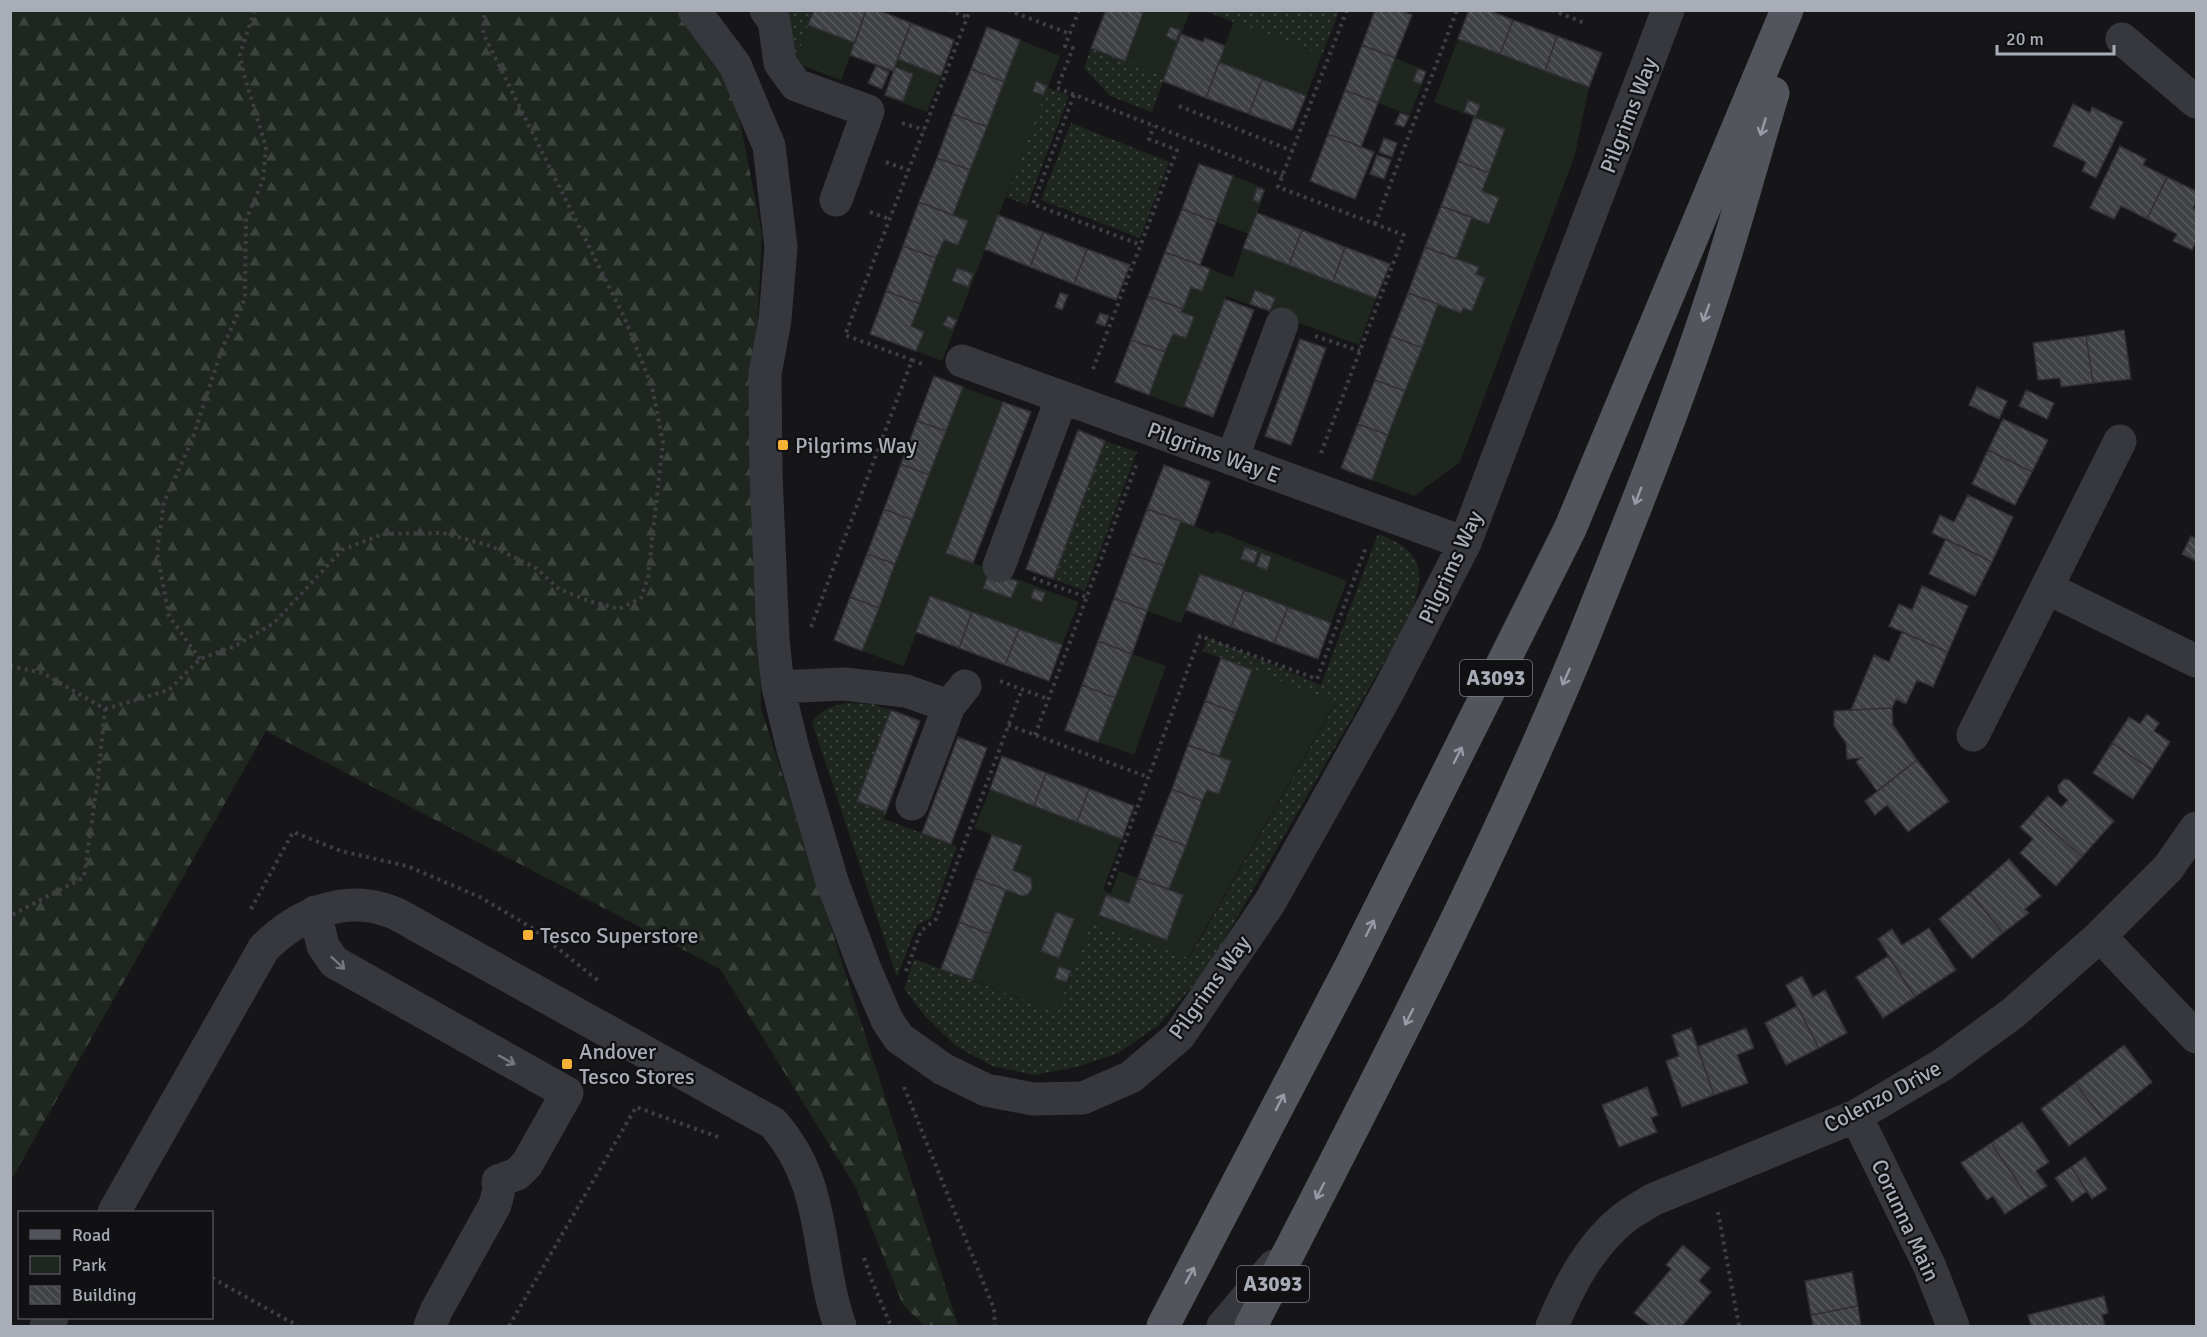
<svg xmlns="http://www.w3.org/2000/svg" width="2207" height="1337" font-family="Signika,sans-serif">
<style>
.grass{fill:url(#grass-dots)}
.forest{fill:url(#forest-firs)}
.green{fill:#1e261f}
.building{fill:url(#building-back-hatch);stroke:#303034;stroke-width:1.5}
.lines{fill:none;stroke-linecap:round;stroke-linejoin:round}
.path{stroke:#3d3f44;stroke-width:4;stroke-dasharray:3 4.5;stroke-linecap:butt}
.minor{stroke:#37383d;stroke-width:33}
.major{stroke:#53555c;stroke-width:33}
.oneway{stroke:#979ba6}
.oneway2{stroke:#757881}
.poi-dot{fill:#f2b134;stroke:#111113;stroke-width:2}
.labels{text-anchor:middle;stroke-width:4.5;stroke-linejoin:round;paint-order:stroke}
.shield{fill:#111113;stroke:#7b7e86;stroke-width:1.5}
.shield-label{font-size:21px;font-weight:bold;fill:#a8adb8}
.street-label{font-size:22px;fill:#a8adb8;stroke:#111113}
.poi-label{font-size:22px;fill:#a8adb8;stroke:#111113;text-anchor:start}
</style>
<defs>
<pattern id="grass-dots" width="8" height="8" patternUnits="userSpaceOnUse" patternTransform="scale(1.5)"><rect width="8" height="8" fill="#1e261f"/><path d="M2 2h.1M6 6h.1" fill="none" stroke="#3c433d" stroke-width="1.8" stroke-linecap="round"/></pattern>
<pattern id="forest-firs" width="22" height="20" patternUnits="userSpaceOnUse" patternTransform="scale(1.5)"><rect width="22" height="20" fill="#1e261f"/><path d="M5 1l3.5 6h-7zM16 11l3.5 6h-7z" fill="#3c433d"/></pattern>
<pattern id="building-back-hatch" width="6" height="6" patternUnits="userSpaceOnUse" patternTransform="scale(1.5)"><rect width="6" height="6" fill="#404145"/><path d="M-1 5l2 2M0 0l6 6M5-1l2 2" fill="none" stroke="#595a5e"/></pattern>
</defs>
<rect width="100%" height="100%" fill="#161618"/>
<path class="grass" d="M 784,11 L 814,11 L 795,63 Z
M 1205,11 L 1339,11 L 1322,55 Z
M 1091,48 L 1165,76 L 1152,112 L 1110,96 L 1084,68 Z
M 1047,87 L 1069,96 L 1027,205 L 1006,197 Z
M 1071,123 L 1169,162 L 1140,238 L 1041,200 Z
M 1105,441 L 1137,452 L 1085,591 L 1053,579 Z
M 1378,534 C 1426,551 1425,574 1410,617 L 1208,968 L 1159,1025 L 1118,1053 L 1077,1067 L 1034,1075 L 992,1066 L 956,1046 L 925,1016 L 904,989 L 914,959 L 1057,1012 L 1091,922 L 1189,958 L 1336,703 L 1203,651 L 1208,638 L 1321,685 Z
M 846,703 L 873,704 L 891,710 L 857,801 L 886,812 L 884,819 L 957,846 L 931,918 L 917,925 L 897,977 L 812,722 C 820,710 832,706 846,703 Z"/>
<path class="forest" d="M 671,10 L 683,16 L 734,91 L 762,234 L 756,357 L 761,708 L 958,1326 L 925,1326 L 903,1305 L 855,1186 L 720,969 L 266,731 L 11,1180 L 11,11 Z"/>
<path class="green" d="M 1144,11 L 1190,11 L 1165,76 L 1125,61 Z
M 1234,21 L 1322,55 L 1306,96 L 1219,62 Z
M 808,25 L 855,43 L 841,80 L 795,63 Z
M 1458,39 L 1589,87 L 1575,155 L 1460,462 L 1414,496 L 1372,480 L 1438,304 L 1460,313 L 1463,308 L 1472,311 L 1484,278 L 1476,274 L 1479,267 L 1456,259 L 1472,217 L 1490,224 L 1499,198 L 1482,191 L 1505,129 L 1434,102 Z
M 1020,40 L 1060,56 L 942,361 L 916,351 L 924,332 L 911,326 L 944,240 L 958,245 L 968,221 L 953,215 Z
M 1395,58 L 1427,71 L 1410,115 L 1378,103 Z
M 898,59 L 941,76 L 927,112 L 884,96 Z
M 1233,176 L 1266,189 L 1249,234 L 1216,222 Z
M 1243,248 L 1376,298 L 1359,345 L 1226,296 L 1183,408 L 1149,395 L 1173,334 L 1186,338 L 1181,312 L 1191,287 L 1210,269 L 1233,278 Z
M 963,387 L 1003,402 L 946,553 L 1079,602 L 1062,645 L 930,596 L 904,666 L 862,651 Z
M 1181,521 L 1214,534 L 1216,531 L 1347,581 L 1331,623 L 1200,574 L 1181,623 L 1147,611 Z
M 1132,654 L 1166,666 L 1134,755 L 1098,742 Z
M 1252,670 L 1336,702 L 1188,958 L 1091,922 L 1057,1012 L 972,980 L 1006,890 L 1021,896 L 1027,895 L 1032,886 L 1028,876 L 1013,870 L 1022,846 L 974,828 L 990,789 L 1122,839 L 1103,890 L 1111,893 L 1119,871 L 1138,878 L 1129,903 L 1106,895 L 1099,915 L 1167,940 L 1183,895 L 1169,889 L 1207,790 L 1219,794 L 1231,762 L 1219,756 Z"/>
<path class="building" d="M 814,10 L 866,10 L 855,43 L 808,25 Z
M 866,10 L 878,10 L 911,23 L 893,71 L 850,55 Z
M 1106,10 L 1136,10 L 1143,13 L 1125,61 L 1091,48 Z
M 1375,10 L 1399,10 L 1412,15 L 1395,58 L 1362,45 Z
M 1469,10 L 1488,10 L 1513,20 L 1500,54 L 1458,39 Z
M 1513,20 L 1557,36 L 1545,71 L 1500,54 Z
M 911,23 L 954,40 L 941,76 L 898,59 Z
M 987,27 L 1020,40 L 1004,82 L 971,69 Z
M 1170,27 L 1180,30 L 1176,41 L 1166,36 Z
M 1181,34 L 1203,42 L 1205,38 L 1225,46 L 1206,98 L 1163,81 Z
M 1557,36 L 1602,53 L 1589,87 L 1545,71 Z
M 1362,45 L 1395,58 L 1378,103 L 1345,90 Z
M 1219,62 L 1262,79 L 1249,114 L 1206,98 Z
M 876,66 L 889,72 L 882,89 L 868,83 Z
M 895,67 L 913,74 L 903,101 L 885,95 Z
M 971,69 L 1004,82 L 987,127 L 953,114 Z
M 1418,69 L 1426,72 L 1421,84 L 1413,81 Z
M 1262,79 L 1306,96 L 1292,130 L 1249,114 Z
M 1036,81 L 1047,86 L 1043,95 L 1033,91 Z
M 1345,90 L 1378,103 L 1361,147 L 1328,134 Z
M 1468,100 L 1480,105 L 1476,116 L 1464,112 Z
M 2073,104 L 2090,113 L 2092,107 L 2123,122 L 2096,178 L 2082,171 L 2086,162 L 2053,146 Z
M 1400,113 L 1409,116 L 1404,127 L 1395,124 Z
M 953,114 L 987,127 L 970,170 L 937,158 Z
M 1474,117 L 1505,129 L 1489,173 L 1458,161 Z
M 1328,134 L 1374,152 L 1355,199 L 1310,181 Z
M 1384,138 L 1397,143 L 1392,157 L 1379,152 Z
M 2120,146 L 2146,159 L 2143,165 L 2167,177 L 2147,219 L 2121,206 L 2114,219 L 2090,208 Z
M 1377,155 L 1391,160 L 1384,179 L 1370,174 Z
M 937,158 L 970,170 L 953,215 L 919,202 Z
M 1458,161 L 1489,173 L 1482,191 L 1499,198 L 1489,224 L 1441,206 Z
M 1199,164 L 1233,176 L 1216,222 L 1182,209 Z
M 2167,177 L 2196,191 L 2196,202 L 2193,208 L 2196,210 L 2196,241 L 2192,250 L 2173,241 L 2177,234 L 2147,219 Z
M 1257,188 L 1264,190 L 1259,203 L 1253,200 Z
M 919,202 L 968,221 L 958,245 L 944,240 L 936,258 L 903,246 Z
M 1441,206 L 1472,217 L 1456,259 L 1425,247 Z
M 1182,209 L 1216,222 L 1200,265 L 1165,252 Z
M 1257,213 L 1302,230 L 1289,265 L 1243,248 Z
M 998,215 L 1043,232 L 1030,267 L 985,249 Z
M 1302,230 L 1345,247 L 1333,282 L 1289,265 Z
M 1043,232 L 1087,249 L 1074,284 L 1030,267 Z
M 903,246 L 936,258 L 920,304 L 886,291 Z
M 1345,247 L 1390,264 L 1376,298 L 1333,282 Z
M 1425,247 L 1479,267 L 1476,274 L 1485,278 L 1472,311 L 1463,308 L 1461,313 L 1408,293 Z
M 1087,249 L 1130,265 L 1116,300 L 1074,284 Z
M 1165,252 L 1210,269 L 1202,291 L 1191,287 L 1183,309 L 1148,296 Z
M 957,268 L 973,274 L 968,287 L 952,281 Z
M 1255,290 L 1275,298 L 1270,311 L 1250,304 Z
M 886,291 L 920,304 L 911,326 L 924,332 L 916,351 L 870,334 Z
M 1060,293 L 1068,295 L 1062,310 L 1055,307 Z
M 1408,293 L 1438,304 L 1422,348 L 1391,336 Z
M 1148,296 L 1183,309 L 1181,312 L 1194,317 L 1186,338 L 1173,334 L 1165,352 L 1131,340 Z
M 1225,299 L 1254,310 L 1213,417 L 1184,406 Z
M 1100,313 L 1109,316 L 1105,326 L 1096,323 Z
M 948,316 L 957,320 L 952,329 L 943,325 Z
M 2124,330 L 2131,379 L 2093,383 L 2086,336 Z
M 1391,336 L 1422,348 L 1405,391 L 1375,380 Z
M 2086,336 L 2093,383 L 2061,387 L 2060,378 L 2038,380 L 2033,343 Z
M 1300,339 L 1326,348 L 1291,445 L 1265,436 Z
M 1131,340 L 1165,352 L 1149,395 L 1115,382 Z
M 934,376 L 963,387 L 946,431 L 917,421 Z
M 1375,380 L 1405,391 L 1388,435 L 1358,424 Z
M 1977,387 L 2007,401 L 1999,419 L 1969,405 Z
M 2026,390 L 2054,403 L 2047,419 L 2019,406 Z
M 1003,402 L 1031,412 L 973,563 L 946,553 Z
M 2003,419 L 2048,440 L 2032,472 L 1988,450 Z
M 917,421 L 946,431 L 929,475 L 901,464 Z
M 1358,424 L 1388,435 L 1372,480 L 1341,468 Z
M 1078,430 L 1105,441 L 1053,579 L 1026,569 Z
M 1988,450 L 2032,472 L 2015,505 L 1972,484 Z
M 901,464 L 929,475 L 912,520 L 884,509 Z
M 1164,465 L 1210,482 L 1194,526 L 1147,509 Z
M 1968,495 L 2013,517 L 1992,562 L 1932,533 L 1940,515 L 1954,522 Z
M 884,509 L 912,520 L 895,564 L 867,554 Z
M 1147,509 L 1181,521 L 1164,566 L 1130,554 Z
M 2191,536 L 2196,539 L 2196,561 L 2182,554 Z
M 1946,539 L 1992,562 L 1975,596 L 1929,574 Z
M 1245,547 L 1258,552 L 1254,563 L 1241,559 Z
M 1261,553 L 1271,557 L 1267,570 L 1257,566 Z
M 867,554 L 895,564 L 879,608 L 850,597 Z
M 1130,554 L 1164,566 L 1147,611 L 1114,598 Z
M 990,571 L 1018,582 L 1011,598 L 983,588 Z
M 1200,574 L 1244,590 L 1231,627 L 1186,610 Z
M 1922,586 L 1968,606 L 1948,652 L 1889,626 L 1899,604 L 1912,610 Z
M 1034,589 L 1045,593 L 1042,602 L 1031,598 Z
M 1244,590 L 1288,607 L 1274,643 L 1231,627 Z
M 930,596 L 972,612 L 959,648 L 916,632 Z
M 850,597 L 879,608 L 862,651 L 834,640 Z
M 1114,598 L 1147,611 L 1132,654 L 1098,641 Z
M 1288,607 L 1331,623 L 1318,659 L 1274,643 Z
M 972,612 L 1019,629 L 1005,665 L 959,648 Z
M 1019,629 L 1062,645 L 1049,681 L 1005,665 Z
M 1902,632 L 1948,652 L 1933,687 L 1917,680 L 1906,704 L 1896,699 L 1892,708 L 1851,710 L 1874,655 L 1889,662 Z
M 1098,641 L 1132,654 L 1115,698 L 1082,685 Z
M 1221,658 L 1252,670 L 1236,713 L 1205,701 Z
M 1082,685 L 1115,698 L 1098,742 L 1065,730 Z
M 1205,701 L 1236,713 L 1219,756 L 1188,745 Z
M 1892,708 L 1893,725 L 1917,760 L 1877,791 L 1856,762 L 1861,758 L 1847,759 L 1846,743 L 1834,726 L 1834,711 Z
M 891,710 L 920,721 L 886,812 L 857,801 Z
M 2147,714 L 2159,723 L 2154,731 L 2170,742 L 2152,770 L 2112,743 L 2129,717 L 2140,724 Z
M 958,737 L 987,748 L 951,844 L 922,833 Z
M 2112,743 L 2152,770 L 2133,799 L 2093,773 Z
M 1188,745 L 1231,761 L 1219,794 L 1207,790 L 1202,801 L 1172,789 Z
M 1002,756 L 1046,773 L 1034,806 L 990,789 Z
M 1917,760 L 1949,801 L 1908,832 L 1887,805 L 1875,815 L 1865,801 Z
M 1046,773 L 1089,789 L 1077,822 L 1034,806 Z
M 2064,779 L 2069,780 L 2114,821 L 2082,857 L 2033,813 L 2048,796 L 2061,807 L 2068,800 L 2059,792 L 2058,786 Z
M 1089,789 L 1134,806 L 1122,839 L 1077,822 Z
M 1172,789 L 1202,801 L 1186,846 L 1154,834 Z
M 2033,813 L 2082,857 L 2056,886 L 2020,853 L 2033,839 L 2020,827 Z
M 1154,834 L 1186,846 L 1169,889 L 1138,878 Z
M 992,835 L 1022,846 L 1013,870 L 1031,878 L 1032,889 L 1027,895 L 1022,896 L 975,878 Z
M 2009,859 L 2041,896 L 2025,909 L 2029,913 L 2003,933 L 1970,893 Z
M 975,878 L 1006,890 L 990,934 L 959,922 Z
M 1138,878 L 1183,895 L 1167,940 L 1099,915 L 1106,895 L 1129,903 Z
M 1970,893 L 2003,933 L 1972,959 L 1939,919 Z
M 1056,912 L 1074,919 L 1059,958 L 1041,951 Z
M 959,922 L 990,934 L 972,980 L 941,969 Z
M 1929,928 L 1956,970 L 1915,997 L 1878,939 L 1892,929 L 1902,945 Z
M 1888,956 L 1915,997 L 1883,1018 L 1856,977 Z
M 1059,966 L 1071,971 L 1066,982 L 1055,978 Z
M 1802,976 L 1813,997 L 1825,990 L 1847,1033 L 1819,1048 L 1786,985 Z
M 1797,1006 L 1819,1048 L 1786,1065 L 1765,1023 Z
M 1691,1028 L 1714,1095 L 1682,1107 L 1666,1061 L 1679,1056 L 1672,1035 Z
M 1746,1028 L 1754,1048 L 1737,1055 L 1748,1083 L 1714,1095 L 1697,1047 Z
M 2124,1045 L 2152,1082 L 2104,1120 L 2075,1083 Z
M 2075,1083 L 2104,1120 L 2069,1146 L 2041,1109 Z
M 1647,1087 L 1658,1115 L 1651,1118 L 1657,1132 L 1619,1147 L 1602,1105 Z
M 2022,1122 L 2049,1162 L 2036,1171 L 2047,1186 L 2029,1198 L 1991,1143 Z
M 1991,1143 L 2029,1198 L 2005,1214 L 1993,1196 L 1987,1200 L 1961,1163 Z
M 2085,1157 L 2107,1189 L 2092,1199 L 2071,1167 Z
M 2071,1167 L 2087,1191 L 2072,1202 L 2055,1178 Z
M 1683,1245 L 1710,1268 L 1699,1281 L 1711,1292 L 1682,1326 L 1651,1326 L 1634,1313 L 1671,1269 L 1666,1265 Z
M 1852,1272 L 1858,1306 L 1811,1315 L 1805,1281 Z
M 2104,1296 L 2108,1313 L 2102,1315 L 2105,1326 L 2031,1326 L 2028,1315 Z
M 1858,1306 L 1861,1326 L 1813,1326 L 1811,1315 Z"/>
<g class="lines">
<path class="path" d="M 949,10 L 967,17
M 1008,10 L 1070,34
M 1079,10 L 1065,46 L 1073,48 L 1057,88 L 1283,176
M 1552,10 L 1587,24
M 1074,95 L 1033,204 L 1141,245
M 1179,106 L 1293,151
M 902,123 L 924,130
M 886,162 L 908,170
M 870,212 L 889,219
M 1375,224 L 1457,10
M 1315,336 L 1360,351
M 912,360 L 925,365
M 1093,369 L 1177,150 L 1149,139 L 1154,126
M 1321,453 L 1404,235 L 1278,187 L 1347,10
M 1033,578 L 1086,597
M 811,627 L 912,360 L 845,335 L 970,10
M 200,659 L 169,616 L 157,553 L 164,502 L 191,443 L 222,349 L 245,298 L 246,220 L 263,180 L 266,147 L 245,78 L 240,54 L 254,12
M 10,666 L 43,673 L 105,709 L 98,778 L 84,877 L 10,916
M 1000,681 L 1048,699
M 105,709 L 169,690 L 200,659 L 235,646 L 274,623 L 342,550 L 383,534 L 443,533 L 491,546 L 536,568 L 559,589 L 589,601 L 619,609 L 641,598 L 648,577 L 663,442 L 652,387 L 625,319 L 483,33 L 485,10
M 1008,725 L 1148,777
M 1035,735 L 1137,463
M 1109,885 L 1200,636 L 1317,679 L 1366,547
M 251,909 L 293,832 L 341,851 L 407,866 L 480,897 L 532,928 L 600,982
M 906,971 L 921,931 L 936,919 L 1022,689
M 904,1087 L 994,1309 L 995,1326
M 1718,1212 L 1739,1326
M 864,1258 L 872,1281 L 891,1326
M 212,1278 L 298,1326
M 509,1326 L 636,1107 L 718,1137"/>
<path class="minor" d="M 694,10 L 735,65 L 769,146 L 781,247 L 775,320 L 765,374 L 766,474 L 773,639 L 778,687 L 793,749 L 832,881 L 865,969 L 887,1020 L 899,1038 L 943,1069 L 986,1090 L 1033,1099 L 1083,1098 L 1131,1077 L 1179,1036 L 1270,902 L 1389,690 L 1465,543 L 1668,10
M 766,10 L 774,21 L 780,63 L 796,85 L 868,111 L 836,200
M 2122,39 L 2196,102
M 962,361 L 1465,543
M 1232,459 L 1282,324
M 999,566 L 1062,397
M 2047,588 L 2196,661
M 778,687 L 844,684 L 906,691 L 949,706
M 1973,735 L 2120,441
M 912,804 L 949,706 L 965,686
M 315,912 L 323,946 L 334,962 L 567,1093 L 527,1164 L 517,1174 L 498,1181 L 499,1190 L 495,1205 L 436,1311 L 430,1326
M 2100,936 L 2196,1037
M 1856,1116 L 1930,1267 L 1953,1326
M 114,1212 L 264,948 C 296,916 341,895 386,910 C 398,913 409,921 420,927 L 773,1123 C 828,1185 815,1254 840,1326
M 46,1326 L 52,1318
M 1223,1326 L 1274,1266
M 1552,1326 C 1569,1286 1589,1246 1624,1218 C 1633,1211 1643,1206 1652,1200 L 1856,1116 L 1942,1065 L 2013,1013 L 2100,936 L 2168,868 L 2196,828"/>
<path class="major" d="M 1163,1326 L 1351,966 L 1570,529 L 1787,10
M 1251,1326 C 1368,1098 1488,871 1585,634 C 1629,524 1674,413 1711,300 C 1734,231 1752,162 1773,93"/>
</g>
<defs><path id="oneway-shaft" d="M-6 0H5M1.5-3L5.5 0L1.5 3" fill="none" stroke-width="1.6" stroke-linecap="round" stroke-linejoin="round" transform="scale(1.5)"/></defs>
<g class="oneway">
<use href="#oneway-shaft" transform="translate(1763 127) rotate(107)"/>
<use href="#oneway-shaft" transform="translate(1706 313) rotate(110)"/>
<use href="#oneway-shaft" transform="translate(1638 496) rotate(111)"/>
<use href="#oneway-shaft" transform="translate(1566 677) rotate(114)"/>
<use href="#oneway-shaft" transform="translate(1458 755) rotate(-63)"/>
<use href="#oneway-shaft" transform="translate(1370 928) rotate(-63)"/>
<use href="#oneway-shaft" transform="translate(1409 1017) rotate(116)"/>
<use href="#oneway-shaft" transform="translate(1280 1102) rotate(-63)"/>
<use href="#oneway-shaft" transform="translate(1320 1191) rotate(117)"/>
<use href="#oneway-shaft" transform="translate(1190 1275) rotate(-62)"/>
</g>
<g class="oneway2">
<use href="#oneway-shaft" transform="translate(338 963) rotate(42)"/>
<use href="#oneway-shaft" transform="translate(507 1060) rotate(29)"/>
</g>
<g class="poi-dot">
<rect x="777" y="439" width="12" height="12" rx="3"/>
<rect x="522" y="929" width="12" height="12" rx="3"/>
<rect x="561" y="1058" width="12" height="12" rx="3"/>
</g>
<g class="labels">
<g class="shield">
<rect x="1460" y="660" width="72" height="36" rx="4.5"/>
<rect x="1237" y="1266" width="72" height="36" rx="4.5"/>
</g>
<g class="shield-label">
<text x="1496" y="685">A3093</text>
<text x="1273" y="1291">A3093</text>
</g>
<g class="street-label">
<text transform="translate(1628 115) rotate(-69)" y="8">Pilgrims Way</text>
<text transform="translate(1214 452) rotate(20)" y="8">Pilgrims Way E</text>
<text transform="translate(1450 567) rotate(-65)" y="8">Pilgrims Way</text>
<text transform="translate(1209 987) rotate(-54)" y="8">Pilgrims Way</text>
<text transform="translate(1882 1096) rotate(-28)" y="8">Colenzo Drive</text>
<text transform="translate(1906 1220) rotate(65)" y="8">Corunna Main</text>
</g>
<g class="poi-label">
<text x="795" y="453">Pilgrims Way</text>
<text x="540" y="943">Tesco Superstore</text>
<text x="579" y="1059">Andover<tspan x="579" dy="25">Tesco Stores</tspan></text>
</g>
</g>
<rect width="2207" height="1337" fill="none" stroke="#a8adb8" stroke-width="24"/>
<rect x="18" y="1211" width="195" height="108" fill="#111113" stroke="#4d4f55" stroke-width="1.5"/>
<rect x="30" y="1230" width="30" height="9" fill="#53555c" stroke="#4d4f55" stroke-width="1.5"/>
<text x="72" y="1241" font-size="18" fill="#a8adb8">Road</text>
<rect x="30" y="1256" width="30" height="18" fill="#1e261f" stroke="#4d4f55" stroke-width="1.5"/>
<text x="72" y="1271" font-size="18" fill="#a8adb8">Park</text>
<rect x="30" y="1286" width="30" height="18" fill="url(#building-back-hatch)" stroke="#4d4f55" stroke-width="1.5"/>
<text x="72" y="1301" font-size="18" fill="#a8adb8">Building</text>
<path d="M1997 45v9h117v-9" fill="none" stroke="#a8adb8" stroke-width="3"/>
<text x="2006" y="45" font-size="18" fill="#a8adb8" stroke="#111113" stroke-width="4.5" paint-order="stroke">20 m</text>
</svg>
